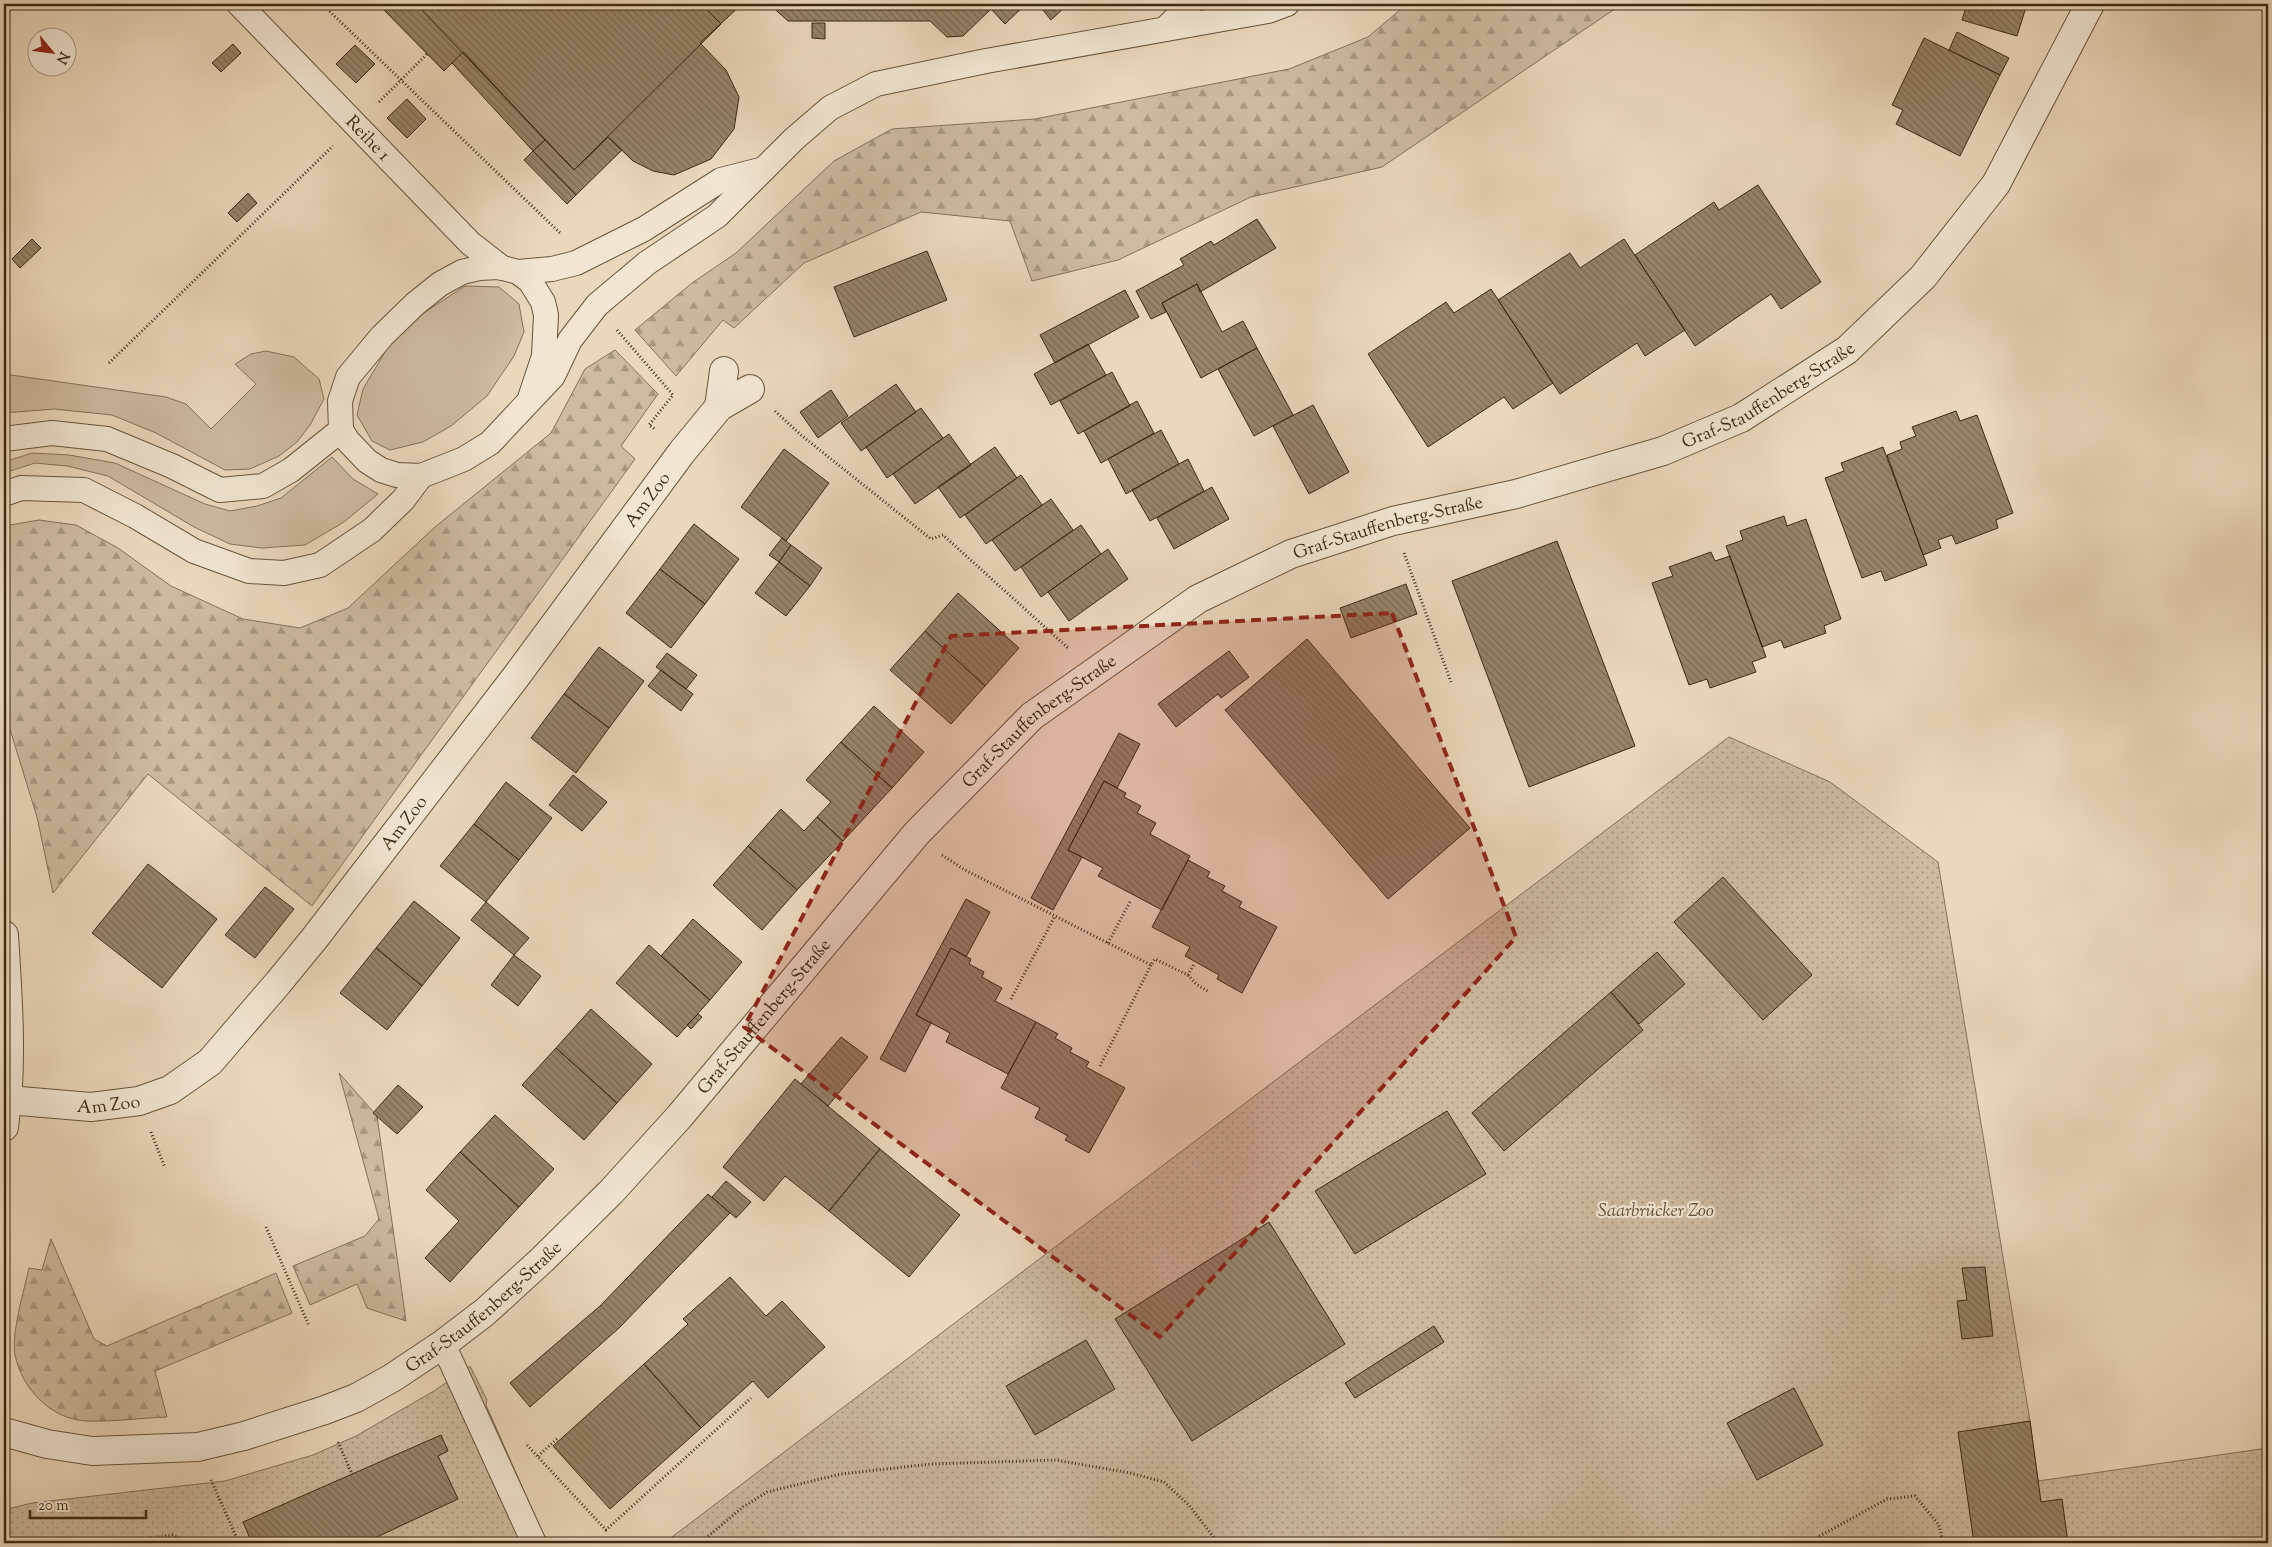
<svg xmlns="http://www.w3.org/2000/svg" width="2272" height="1547" font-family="'Sorts Mill Goudy',serif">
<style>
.grass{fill:#cdba9f;stroke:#847258}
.forest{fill:url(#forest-firs);stroke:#847258}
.park{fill:url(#park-dots);stroke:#847258}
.building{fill:url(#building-back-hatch);stroke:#3b2911}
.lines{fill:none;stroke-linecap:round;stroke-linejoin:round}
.service-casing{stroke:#67553c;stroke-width:26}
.minor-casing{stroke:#67553c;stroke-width:30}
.tertiary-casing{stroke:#67553c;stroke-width:30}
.path{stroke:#3b2911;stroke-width:3;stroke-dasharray:1 2.5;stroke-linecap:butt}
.service{stroke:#f2e6d3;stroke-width:24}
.minor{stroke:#f2e6d3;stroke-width:28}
.tertiary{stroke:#f2e6d3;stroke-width:28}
.marked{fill:#8f2418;fill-opacity:0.2;stroke:#8f2418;stroke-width:4;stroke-dasharray:10 6;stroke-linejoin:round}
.labels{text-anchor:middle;stroke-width:4.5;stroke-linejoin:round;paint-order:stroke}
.street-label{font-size:18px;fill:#3b2911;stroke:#f2e6d3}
.park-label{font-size:18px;font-style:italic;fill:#604d34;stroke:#f2e6d3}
</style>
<defs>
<pattern id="forest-firs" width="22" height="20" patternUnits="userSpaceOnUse" patternTransform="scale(1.25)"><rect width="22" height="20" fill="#cdba9f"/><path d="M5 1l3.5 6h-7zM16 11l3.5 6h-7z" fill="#a89780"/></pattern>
<pattern id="park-dots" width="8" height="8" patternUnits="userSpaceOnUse" patternTransform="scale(1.25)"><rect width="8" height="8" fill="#cdba9f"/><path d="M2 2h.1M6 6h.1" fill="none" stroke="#a89780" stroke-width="1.8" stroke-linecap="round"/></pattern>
<pattern id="building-back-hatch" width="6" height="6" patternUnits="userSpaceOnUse" patternTransform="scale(1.25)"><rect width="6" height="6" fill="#97846a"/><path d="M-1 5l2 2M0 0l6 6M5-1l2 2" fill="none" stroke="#7c6c56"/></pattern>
</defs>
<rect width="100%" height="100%" fill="#ebd8bc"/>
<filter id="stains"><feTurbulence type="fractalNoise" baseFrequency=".004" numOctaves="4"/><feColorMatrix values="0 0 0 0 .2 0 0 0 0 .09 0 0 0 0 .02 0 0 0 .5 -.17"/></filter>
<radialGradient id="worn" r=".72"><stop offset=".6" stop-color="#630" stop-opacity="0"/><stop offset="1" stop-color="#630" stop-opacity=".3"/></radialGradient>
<path class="grass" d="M 465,286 L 499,287 L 519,304 L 524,332 L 514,356 L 487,396 L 451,426 L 423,442 L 390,450 L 372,441 L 357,415 L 363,389 L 388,347 L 419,316 Z
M 266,351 L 294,357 L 319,379 L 324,399 L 310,425 L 297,442 L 279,456 L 250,469 L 225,470 L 156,433 L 112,415 L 54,409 L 4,413 L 4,374 L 166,397 L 186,404 L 211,429 L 256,384 L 235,364 L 251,354 Z
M 32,453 L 69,455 L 115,463 L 205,504 L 230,511 L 257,506 L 281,498 L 332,457 L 353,479 L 378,494 L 344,522 L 305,545 L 262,548 L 230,544 L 194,527 L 108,476 L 67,466 L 35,463 L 4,473 L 4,462 Z"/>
<path class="forest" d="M 1407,4 L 1622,4 L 1382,167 L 1251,197 L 1118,260 L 1032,281 L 1010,221 L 921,212 L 804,263 L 734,328 L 723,320 L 676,376 L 635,330 L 692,283 L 736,253 L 834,161 L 892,129 L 1035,119 L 1289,69 L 1368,37 Z
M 615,350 L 658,394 L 621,446 L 635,459 L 312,906 L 148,774 L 53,893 L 37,817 L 4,710 L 4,526 L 39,520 L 76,525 L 118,548 L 171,586 L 243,619 L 300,628 L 348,608 L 435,527 L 551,433 L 585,369 Z
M 339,1073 L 377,1116 L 406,1321 L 367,1308 L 357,1284 L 310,1305 L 293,1266 L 365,1236 L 379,1219 Z
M 51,1239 L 94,1339 L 107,1346 L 276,1273 L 292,1313 L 155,1371 L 167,1417 C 140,1418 113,1422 86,1421 C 51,1419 22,1389 15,1355 C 11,1335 24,1290 29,1268 L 42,1270 Z"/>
<path class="park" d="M 1729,737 L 1830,782 L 1938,862 L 2030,1421 L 2038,1481 L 2268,1448 L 2268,1543 L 664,1543 Z
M 470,1366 L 487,1400 L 486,1405 L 547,1543 L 4,1543 L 4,1510 L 32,1503 L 225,1481 L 313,1455 L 356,1436 L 434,1391 Z"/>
<path class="building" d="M 378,4 L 742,4 L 700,43 L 726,70 L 739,97 L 734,129 L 711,159 L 674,175 L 653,171 L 633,161 L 608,137 L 574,170 L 463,52 L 444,71 Z
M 416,4 L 701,4 L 721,24 L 574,170 Z
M 769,4 L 1026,4 L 1005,24 L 991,9 L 963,36 L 947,37 L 930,21 L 788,21 Z
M 1038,4 L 1062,4 L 1065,7 L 1051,20 Z
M 1967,4 L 2027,4 L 2017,36 L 1962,20 Z
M 812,23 L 825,23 L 825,39 L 812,38 Z
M 1957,32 L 2009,58 L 2000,75 L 1949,50 Z
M 1924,38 L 2000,75 L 1960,156 L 1896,124 L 1903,110 L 1892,105 Z
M 233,44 L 241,53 L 221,72 L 212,63 Z
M 355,45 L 375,64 L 356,83 L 336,64 Z
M 463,52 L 545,140 L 533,151 L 452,63 Z
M 407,99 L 426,119 L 407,138 L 387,118 Z
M 608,137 L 622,150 L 576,195 L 533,151 L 545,140 L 574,170 Z
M 533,151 L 576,195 L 567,204 L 524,160 Z
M 1758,185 L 1821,282 L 1781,309 L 1771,294 L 1695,346 L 1635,255 L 1714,202 L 1719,210 Z
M 248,193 L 257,203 L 237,222 L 228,213 Z
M 1257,219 L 1276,248 L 1200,292 L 1197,284 L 1162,303 L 1166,312 L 1151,319 L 1136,291 L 1184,265 L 1180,259 L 1211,241 L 1214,245 Z
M 32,239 L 41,248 L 20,268 L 12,259 Z
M 1624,239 L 1685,330 L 1645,356 L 1637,343 L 1560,394 L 1498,300 L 1570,253 L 1580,268 Z
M 927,251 L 947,300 L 854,337 L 834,287 Z
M 1197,284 L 1222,332 L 1243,321 L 1257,348 L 1201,378 L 1162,303 Z
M 1491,289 L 1553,383 L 1513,409 L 1504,397 L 1428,447 L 1368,354 L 1446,302 L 1454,313 Z
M 1125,290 L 1139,317 L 1055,363 L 1040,335 Z
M 1088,344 L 1106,375 L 1051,405 L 1034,374 Z
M 1257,348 L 1293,415 L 1254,436 L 1218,369 Z
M 1112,372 L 1130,406 L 1078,434 L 1060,401 Z
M 896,384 L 916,412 L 861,451 L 841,423 Z
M 831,390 L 848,416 L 818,438 L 800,412 Z
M 1137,401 L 1154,433 L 1101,463 L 1084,431 Z
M 1313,405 L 1349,472 L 1309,494 L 1273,426 Z
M 921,408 L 943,438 L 887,478 L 866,447 Z
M 1956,411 L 1960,421 L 1977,415 L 2013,513 L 1996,520 L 1998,528 L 1956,544 L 1952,535 L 1938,540 L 1941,548 L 1923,555 L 1887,455 L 1902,449 L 1900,442 L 1916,436 L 1912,427 Z
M 1161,430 L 1179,464 L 1126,494 L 1108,459 Z
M 949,434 L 971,465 L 915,504 L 893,474 Z
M 995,447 L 1017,478 L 960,518 L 938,487 Z
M 1883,447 L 1927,565 L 1885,581 L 1881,571 L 1862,578 L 1825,478 L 1844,471 L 1841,463 Z
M 784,449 L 829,483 L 786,541 L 741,507 Z
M 1188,459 L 1204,491 L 1150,521 L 1132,490 Z
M 1021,475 L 1042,505 L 986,544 L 965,515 Z
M 1212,487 L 1229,519 L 1174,549 L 1157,518 Z
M 1051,499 L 1073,530 L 1015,571 L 992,540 Z
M 1784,516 L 1787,526 L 1806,519 L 1841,619 L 1824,626 L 1826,633 L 1784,648 L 1781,640 L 1762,647 L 1726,546 L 1743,540 L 1740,531 Z
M 694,524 L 739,559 L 705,604 L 660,569 Z
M 1081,525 L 1101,554 L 1041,597 L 1021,567 Z
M 782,538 L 791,545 L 779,562 L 769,555 Z
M 1557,541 L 1635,746 L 1529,787 L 1452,581 Z
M 791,545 L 822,568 L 810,586 L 779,562 Z
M 1108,549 L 1128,579 L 1069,621 L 1048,592 Z
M 1711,552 L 1715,561 L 1730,556 L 1766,657 L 1752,662 L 1756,672 L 1710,688 L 1707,679 L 1689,685 L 1652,583 L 1673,576 L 1669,567 Z
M 779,562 L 810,586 L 786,616 L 755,593 Z
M 660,569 L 705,604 L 671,648 L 626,613 Z
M 1406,584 L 1417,614 L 1351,638 L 1340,608 Z
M 958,593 L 1019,648 L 985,686 L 925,631 Z
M 925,631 L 985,686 L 951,724 L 890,670 Z
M 1307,639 L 1470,828 L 1388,899 L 1225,710 Z
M 599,647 L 644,681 L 609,728 L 564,694 Z
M 1229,651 L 1249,677 L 1221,698 L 1218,694 L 1176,727 L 1158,704 Z
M 667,653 L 697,675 L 686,689 L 656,667 Z
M 661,670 L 693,694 L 681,711 L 648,686 Z
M 564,694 L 609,728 L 576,773 L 531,738 Z
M 874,706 L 924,752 L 892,788 L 841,742 Z
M 1119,733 L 1140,744 L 1117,788 L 1104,781 L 1068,850 L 1082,857 L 1053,910 L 1031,898 Z
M 841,742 L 892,788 L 843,841 L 817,817 L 831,802 L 806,780 Z
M 573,775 L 607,802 L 582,831 L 549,805 Z
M 1104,781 L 1126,793 L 1124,797 L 1141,806 L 1137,813 L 1156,823 L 1150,834 L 1190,856 L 1162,910 L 1098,876 L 1103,868 L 1068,850 Z
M 506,782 L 552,818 L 519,860 L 474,824 Z
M 781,809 L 804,831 L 817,817 L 843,841 L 797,890 L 748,846 Z
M 474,824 L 519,860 L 486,902 L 440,866 Z
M 748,846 L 797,890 L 762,930 L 713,885 Z
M 1188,860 L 1210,872 L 1207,877 L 1225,886 L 1222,891 L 1242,902 L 1239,907 L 1277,927 L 1242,993 L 1217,979 L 1219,975 L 1185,956 L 1190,947 L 1152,927 Z
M 148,864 L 217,919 L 162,988 L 92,933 Z
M 1723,877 L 1812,975 L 1763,1020 L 1674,922 Z
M 265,887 L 294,909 L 255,958 L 225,935 Z
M 966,899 L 990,912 L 966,957 L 951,948 L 916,1015 L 931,1023 L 905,1072 L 880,1059 Z
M 414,901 L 460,938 L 422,986 L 376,948 Z
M 486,902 L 529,938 L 514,955 L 471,920 Z
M 693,919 L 742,962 L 710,1000 L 661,956 Z
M 649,945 L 710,1000 L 677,1037 L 616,983 Z
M 376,948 L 422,986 L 387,1030 L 340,993 Z
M 951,948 L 971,959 L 969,964 L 984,972 L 982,977 L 1002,988 L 995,1001 L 1036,1022 L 1008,1074 L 946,1042 L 950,1033 L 916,1015 Z
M 1657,952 L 1685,984 L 1639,1024 L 1611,992 Z
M 514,955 L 541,976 L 518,1006 L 491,985 Z
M 1611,992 L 1643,1030 L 1504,1151 L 1472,1113 Z
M 591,1009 L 652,1064 L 617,1103 L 556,1048 Z
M 698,1014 L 702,1017 L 691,1029 L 687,1025 Z
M 1036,1022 L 1058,1034 L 1055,1038 L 1072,1048 L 1070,1052 L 1089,1062 L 1086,1067 L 1125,1088 L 1089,1153 L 1065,1140 L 1068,1136 L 1035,1118 L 1040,1108 L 1001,1088 Z
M 841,1037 L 868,1057 L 828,1106 L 801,1084 Z
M 556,1048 L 617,1103 L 584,1140 L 522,1085 Z
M 795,1079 L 880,1149 L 829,1211 L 785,1176 L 764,1201 L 723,1167 Z
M 398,1085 L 423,1107 L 397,1134 L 373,1113 Z
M 1447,1111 L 1486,1174 L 1355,1254 L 1315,1191 Z
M 495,1115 L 554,1169 L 519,1207 L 460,1152 Z
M 880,1149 L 960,1215 L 909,1277 L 829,1211 Z
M 460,1152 L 519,1207 L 450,1282 L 425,1258 L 459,1221 L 426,1190 Z
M 726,1181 L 751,1202 L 736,1218 L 712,1197 Z
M 708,1194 L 730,1213 L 619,1328 L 530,1407 L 510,1383 L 600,1306 Z
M 1269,1222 L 1345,1344 L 1192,1441 L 1115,1319 Z
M 1985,1267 L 1993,1336 L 1962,1339 L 1957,1301 L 1967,1300 L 1962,1268 Z
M 730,1277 L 766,1316 L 782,1301 L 825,1347 L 768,1398 L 753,1381 L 701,1428 L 644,1364 L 688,1324 L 683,1319 Z
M 1434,1326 L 1444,1342 L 1355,1398 L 1345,1383 Z
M 1086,1340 L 1115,1389 L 1035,1435 L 1006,1386 Z
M 644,1364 L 701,1428 L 610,1509 L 553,1446 Z
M 1794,1388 L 1823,1445 L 1757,1480 L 1727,1423 Z
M 2030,1421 L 2041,1502 L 2062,1499 L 2068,1543 L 1974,1543 L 1958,1432 Z
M 441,1435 L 448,1451 L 438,1456 L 458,1499 L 364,1543 L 252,1543 L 243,1522 Z"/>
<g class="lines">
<g class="service-casing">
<g id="service">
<path id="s1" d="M 239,4 L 470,243 L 502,268"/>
<path d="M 1165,29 L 1190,4"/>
<path d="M 518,272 L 552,269 L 576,263 L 644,229 L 721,180 L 764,169"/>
<path d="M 529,401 L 544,356 L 546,315 L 543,302 L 530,281 L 518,272 L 499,267 L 479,268 L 462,272 L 440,284 L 415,304 L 382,336 L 348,377 L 340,401 L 341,430 L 348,441 L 367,461 L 381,470 L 397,475 L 421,476 L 464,459 L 490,443 L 553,376 L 570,340 L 597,305 L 647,263 L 717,216 L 794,139 L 830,108 L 876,84 L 986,61 L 1268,11 L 1287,4"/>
<path d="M 4,439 L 52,433 L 107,439 L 172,466 L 220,490 L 263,486 L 291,470 L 341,430"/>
<path d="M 4,494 L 21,488 L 84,490 L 135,516 L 194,551 L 249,571 L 284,573 L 320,565 L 372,530 L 403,500 L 421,476"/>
<path d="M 443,1344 L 534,1543"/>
</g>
</g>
<g class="minor-casing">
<g id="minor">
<path d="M 719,407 L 724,371"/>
<path id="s2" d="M 8,1100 L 91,1107 L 139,1101 L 170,1090 L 210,1062 L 278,983 L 314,939 L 515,678 L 682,452 L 719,407 L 750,389"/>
<path id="s3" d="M 4,1432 L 47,1444 L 92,1451 L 198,1447 L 244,1436 L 325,1410 L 356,1398 L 392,1378 L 443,1344 L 485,1312 L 543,1259 L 611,1192 L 679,1117 L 917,833 L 1032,716 L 1198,599 L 1291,554 L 1393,521 L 1516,494 L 1663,451 L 1741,418 L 1847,350 L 1923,277 L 1996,184 L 2090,4"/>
</g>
</g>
<g class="tertiary-casing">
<path id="tertiary" d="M 4,935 C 8,999 13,1064 4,1127"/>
</g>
<path class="path" d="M 322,4 L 560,233
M 379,102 L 427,54
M 617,330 L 673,395 L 649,425 L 656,430
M 109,363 L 333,146
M 775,411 L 801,435 L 931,539 L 943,535 L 1068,648
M 1404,553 L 1451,682
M 942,855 L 965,870 L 1151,965 L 1155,959 L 1188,975 L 1194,964
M 1108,943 L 1131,900
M 1188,975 L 1196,984 L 1209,992
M 1011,999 L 1055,916
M 1100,1066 L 1151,965
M 151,1132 L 165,1168
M 266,1227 L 309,1326
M 338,1442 L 352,1474
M 527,1445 L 606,1530 L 751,1398
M 538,1456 L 558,1438
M 211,1480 L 239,1543
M 113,1543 L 172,1535 L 193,1543
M 364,1543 L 365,1543
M 700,1543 L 743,1507 L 767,1492 L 841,1474 L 931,1464 L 1056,1460 L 1130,1473 L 1164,1482 L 1189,1505 L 1218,1543
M 1807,1543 L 1887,1499 L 1915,1496 L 1939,1525 L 1943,1543"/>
<use href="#service" class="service"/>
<use href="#minor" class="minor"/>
<use href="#tertiary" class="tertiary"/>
</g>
<path class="marked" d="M 1392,613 L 1516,937 L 1160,1337 L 744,1027 L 951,636 Z"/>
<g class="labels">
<g class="street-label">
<text dy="6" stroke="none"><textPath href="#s1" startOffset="186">Reihe 1</textPath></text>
<text dy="6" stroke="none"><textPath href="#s3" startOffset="2139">Graf-Stauffenberg-Straße</textPath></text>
<text dy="6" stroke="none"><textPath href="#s2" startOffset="926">Am Zoo</textPath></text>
<text dy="6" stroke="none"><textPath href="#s3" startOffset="1734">Graf-Stauffenberg-Straße</textPath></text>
<text dy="6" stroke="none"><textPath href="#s3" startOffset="1329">Graf-Stauffenberg-Straße</textPath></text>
<text dy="6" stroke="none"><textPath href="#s2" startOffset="521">Am Zoo</textPath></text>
<text dy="6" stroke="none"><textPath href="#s3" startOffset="924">Graf-Stauffenberg-Straße</textPath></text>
<text dy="6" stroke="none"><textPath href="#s2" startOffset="101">Am Zoo</textPath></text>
<text dy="6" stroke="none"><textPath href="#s3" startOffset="519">Graf-Stauffenberg-Straße</textPath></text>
</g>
<g class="park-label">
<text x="1656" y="1216">Saarbrücker Zoo</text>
</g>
</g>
<rect width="2272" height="1547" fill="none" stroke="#ebd8bc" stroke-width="20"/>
<rect x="5" y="5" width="2262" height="1537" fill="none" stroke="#3b2911" stroke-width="2.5"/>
<rect x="10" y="10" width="2252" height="1527" fill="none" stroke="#3b2911"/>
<g transform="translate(52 52) rotate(119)"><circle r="24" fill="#f2e6d3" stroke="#a99a85"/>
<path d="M0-4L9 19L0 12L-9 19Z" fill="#8f2418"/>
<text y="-8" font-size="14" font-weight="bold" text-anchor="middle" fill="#3b2911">N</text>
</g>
<path d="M30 1510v8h116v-8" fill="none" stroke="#3b2911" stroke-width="2.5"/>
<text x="38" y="1510" font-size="15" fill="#3b2911" stroke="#f2e6d3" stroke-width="4" paint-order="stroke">20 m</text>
<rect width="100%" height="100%" filter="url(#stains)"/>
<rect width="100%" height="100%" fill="url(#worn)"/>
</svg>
